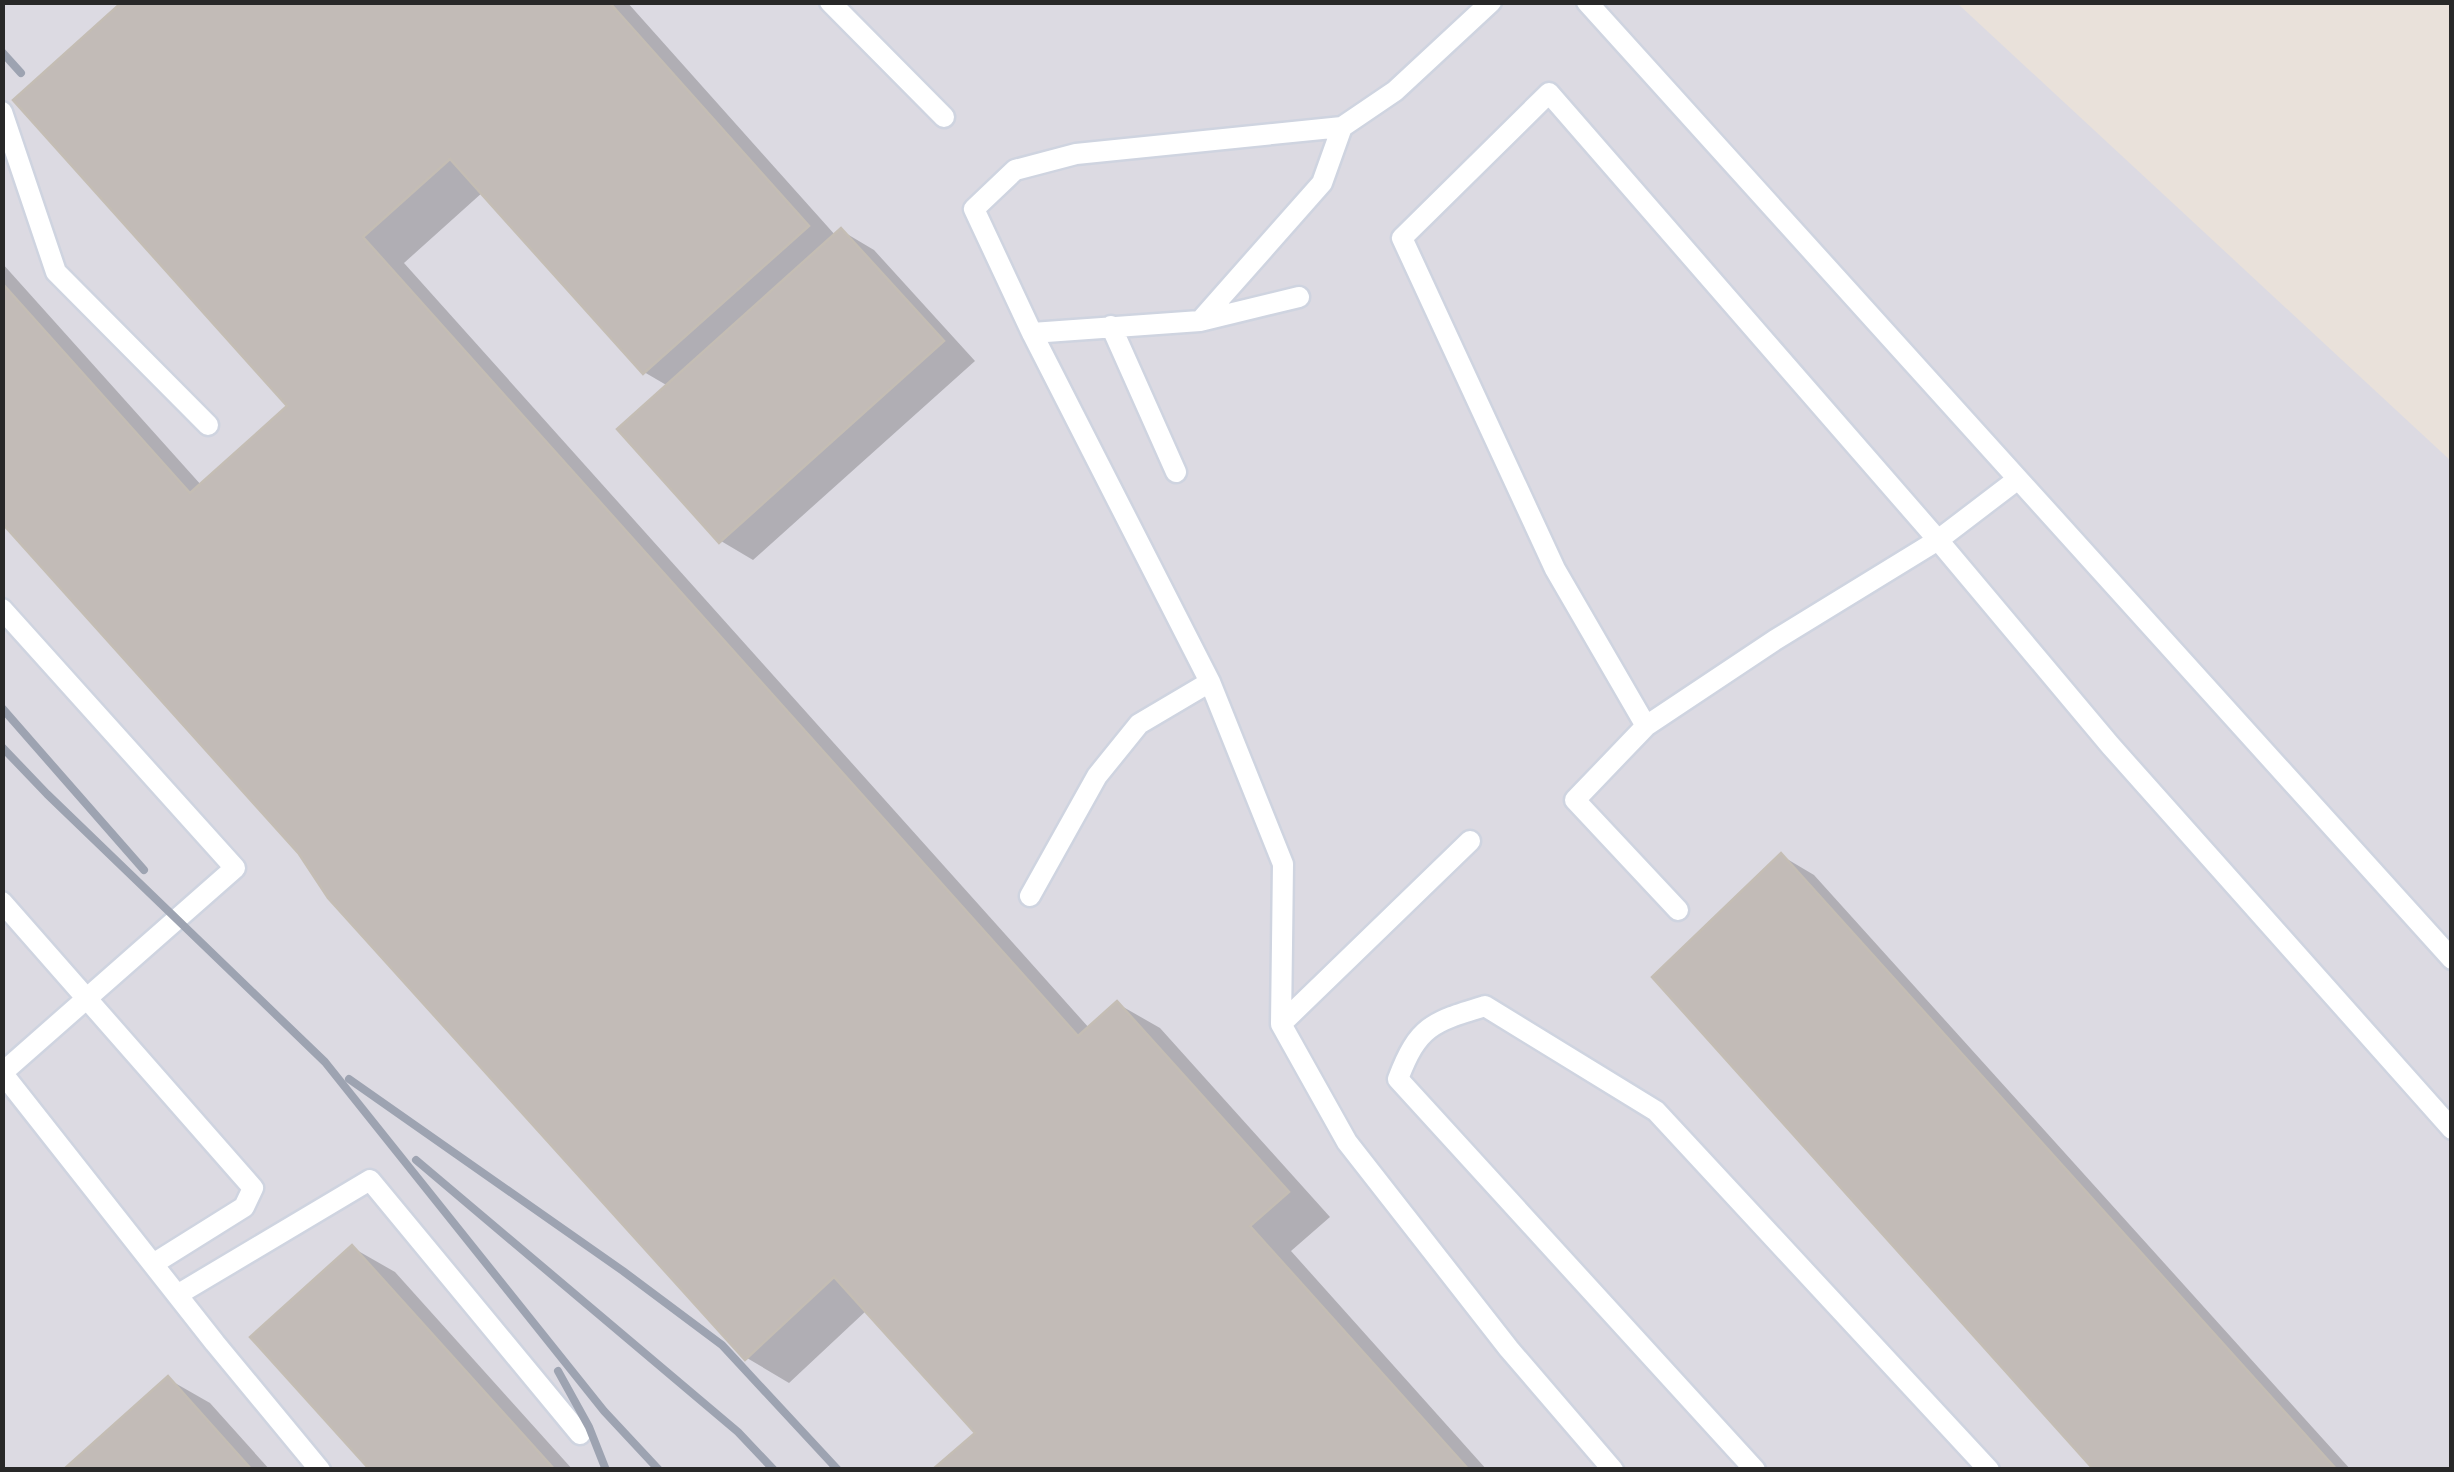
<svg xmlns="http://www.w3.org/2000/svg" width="2454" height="1472" font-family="'Exo 2',sans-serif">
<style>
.industrial{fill:#dcdae2}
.shadow{fill:#0003}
.building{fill:#c2bbb7;stroke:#c4bdb4;stroke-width:2.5}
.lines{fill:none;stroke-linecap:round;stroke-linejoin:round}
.lane-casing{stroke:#cfd4e0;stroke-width:25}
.lane{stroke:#fff;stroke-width:20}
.rail{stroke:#9da3b1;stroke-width:8}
</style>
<rect width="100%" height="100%" fill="#e9e1da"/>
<path class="industrial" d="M 3,3 L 1957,3 L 2451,461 L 2451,1469 L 3,1470 Z"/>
<path class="shadow" d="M 125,2 L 627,2 L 836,236 L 842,231 L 874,250 L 975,361 L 753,560 L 721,541 L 668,386 L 644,372 L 483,192 L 404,263 L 1090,1029 L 1118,1004 L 1160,1028 L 1330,1217 L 1291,1251 L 1487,1470 L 936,1470 L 979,1433 L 867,1310 L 789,1383 L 747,1358 L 2,519 L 2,263 L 202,486 L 290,407 Z
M 1782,856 L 1814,875 L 2351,1470 L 2097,1470 Z
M 353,1248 L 395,1272 L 573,1470 L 374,1470 Z
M 168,1379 L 210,1403 L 270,1470 L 67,1470 Z"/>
<path class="building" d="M 122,2 L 609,2 L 809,226 L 643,374 L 450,159 L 363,237 L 1078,1036 L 1117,1001 L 1289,1192 L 1250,1226 L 1469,1470 L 932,1470 L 975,1433 L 834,1277 L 745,1360 L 328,898 L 299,854 L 2,523 L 2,283 L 190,493 L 287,406 L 13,100 Z
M 841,228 L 944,341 L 719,543 L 617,429 Z
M 1781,853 L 2337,1470 L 2094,1470 L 1652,977 Z
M 352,1245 L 555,1470 L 370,1470 L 250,1337 Z
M 168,1376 L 252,1470 L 63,1470 Z"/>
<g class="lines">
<g class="lane-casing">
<path id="lane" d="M 830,2 L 944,117
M 1587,2 L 2452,959
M 2,112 L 56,272 L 208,425
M 1200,321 L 1299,297
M 1111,326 L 1176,472
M 1032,333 L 1200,321 L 1322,183 L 1342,127
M 2,609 L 235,868 L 2,1073
M 1210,682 L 1283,864 L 1281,1024 L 1347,1142 L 1509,1349 L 1613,1470
M 1646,726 L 1555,569 L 1402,238 L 1549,93 L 1938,540 L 2110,745 L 2452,1129
M 1030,896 L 1097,776 L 1139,724 L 1210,682 L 1032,333 L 974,209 L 1015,170 L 1076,154 L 1342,127 L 1395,91 L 1491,2
M 2,902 L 253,1188 L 244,1207 L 153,1264
M 1678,910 L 1575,800 L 1646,726 L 1775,640 L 1938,540 L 2018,479
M 1281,1024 L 1470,841
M 3,1074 L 215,1343 L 320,1470
M 177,1295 L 370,1180 L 580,1434
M 1755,1470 L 1398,1079 C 1418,1026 1432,1022 1485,1006 L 1656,1111 L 1989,1470"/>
</g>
<use href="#lane" class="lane"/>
<path class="rail" d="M 2,52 L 21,73
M 2,708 L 144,870
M 2,747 L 47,794 L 325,1062 L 604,1411 L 659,1470
M 349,1079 L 623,1271 L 722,1345 L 838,1470
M 416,1160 L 738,1432 L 774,1470
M 558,1371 L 589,1427 L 606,1470"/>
</g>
<rect width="2454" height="1472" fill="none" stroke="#282828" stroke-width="10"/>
</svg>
